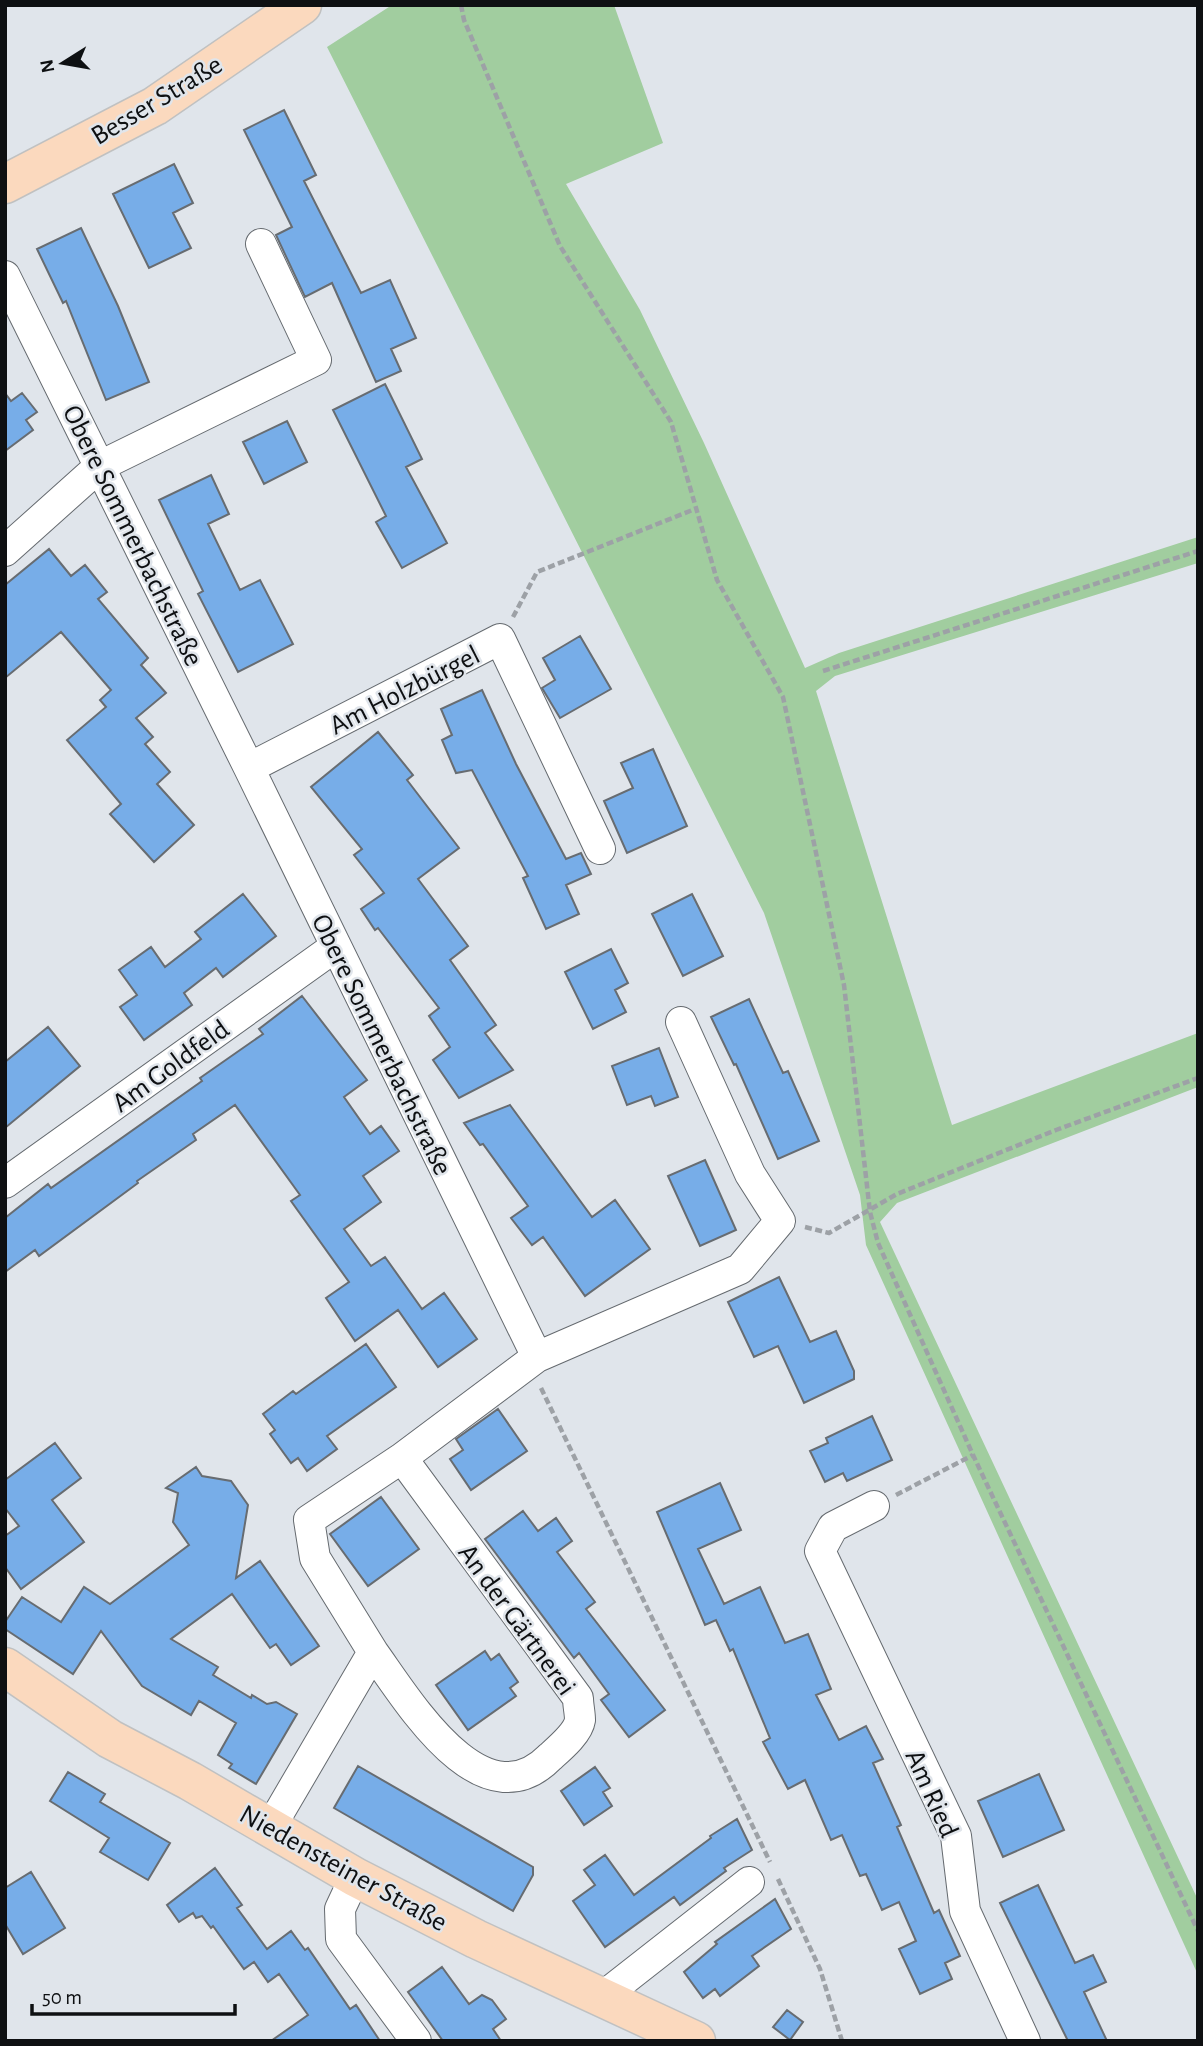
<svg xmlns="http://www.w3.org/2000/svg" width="1203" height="2046" font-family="'Alegreya Sans',sans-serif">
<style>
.green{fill:#a1cd9f}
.building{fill:#77ade8;stroke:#676c71;stroke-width:2}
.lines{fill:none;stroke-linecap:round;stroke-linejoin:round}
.minor-casing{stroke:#656a6f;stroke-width:32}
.major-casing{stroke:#c0c1c1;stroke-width:41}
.path{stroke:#9da1a6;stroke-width:4.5;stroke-dasharray:7 3.5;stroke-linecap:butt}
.minor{stroke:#fff;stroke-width:30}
.major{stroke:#fbd9be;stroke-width:38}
.labels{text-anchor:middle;stroke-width:5;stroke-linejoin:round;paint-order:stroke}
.street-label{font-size:28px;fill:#0e1012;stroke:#e0e5eb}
</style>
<rect width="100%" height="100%" fill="#e0e5eb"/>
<path class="green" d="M 392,5 L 614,5 L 663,143 L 566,184 L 640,310 L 704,443 L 805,668 L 839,653 L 1198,537 L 1198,563 L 835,676 L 816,691 L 952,1125 L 1198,1033 L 1198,1087 L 897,1203 L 880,1222 L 1198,1900 L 1198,1975 L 866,1245 L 860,1195 L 764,913 L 327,47 Z"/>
<path class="building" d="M 284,110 L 316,175 L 304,181 L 361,293 L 390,280 L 416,338 L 391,349 L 401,371 L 376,382 L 332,283 L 305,297 L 276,235 L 292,227 L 244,130 Z
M 174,164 L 193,203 L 173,213 L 191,248 L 149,268 L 113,194 Z
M 81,228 L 118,306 L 149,382 L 106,400 L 66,301 L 63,303 L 37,249 Z
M 385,384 L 422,459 L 406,467 L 447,543 L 402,568 L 376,522 L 386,516 L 333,410 Z
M 5,393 L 11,401 L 22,393 L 37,412 L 26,420 L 33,430 L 5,451 Z
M 287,421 L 307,462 L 264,484 L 243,442 Z
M 211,475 L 229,514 L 208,524 L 240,590 L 260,580 L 293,644 L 238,672 L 198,594 L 203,591 L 159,500 Z
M 49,549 L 71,576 L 85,565 L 107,592 L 98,599 L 148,658 L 141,665 L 166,693 L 136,718 L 153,737 L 145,744 L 170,772 L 157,784 L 194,825 L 154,862 L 110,814 L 121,804 L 67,740 L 106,707 L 100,700 L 111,690 L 61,632 L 5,678 L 5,585 Z
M 580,636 L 611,689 L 560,718 L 542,688 L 555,680 L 543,658 Z
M 482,690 L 516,764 L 566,859 L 581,853 L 591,874 L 566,885 L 579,914 L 546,929 L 523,878 L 528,876 L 472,770 L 456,773 L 442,740 L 452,735 L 441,709 Z
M 378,732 L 413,775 L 407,780 L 459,848 L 418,879 L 468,946 L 450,960 L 496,1025 L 485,1033 L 513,1070 L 459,1098 L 433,1060 L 450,1047 L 429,1016 L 439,1008 L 378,928 L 375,930 L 361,909 L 384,893 L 354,855 L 362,849 L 311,787 Z
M 653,749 L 687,826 L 627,853 L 604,801 L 633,788 L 621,763 Z
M 243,894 L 276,936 L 223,977 L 216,968 L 184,993 L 192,1005 L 144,1040 L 120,1007 L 137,995 L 119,970 L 151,947 L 165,967 L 201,939 L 195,932 Z
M 692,894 L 723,956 L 683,976 L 652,914 Z
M 611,949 L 628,983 L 615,990 L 626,1012 L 593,1029 L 565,972 Z
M 302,996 L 367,1080 L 344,1097 L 370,1134 L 381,1126 L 399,1151 L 363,1176 L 381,1202 L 344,1229 L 371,1266 L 385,1257 L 422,1309 L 444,1293 L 477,1339 L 438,1367 L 398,1310 L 355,1341 L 326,1298 L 349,1282 L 291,1201 L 300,1195 L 235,1105 L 193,1134 L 196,1140 L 137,1181 L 138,1183 L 39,1256 L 35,1250 L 5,1272 L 5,1218 L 48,1184 L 51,1188 L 202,1081 L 200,1078 L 263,1034 L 259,1029 Z
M 749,999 L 783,1073 L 788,1071 L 819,1141 L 778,1159 L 736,1064 L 734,1065 L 711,1017 Z
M 48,1027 L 80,1066 L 5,1128 L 5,1062 Z
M 659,1048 L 678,1097 L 655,1106 L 651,1096 L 627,1105 L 612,1066 Z
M 510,1105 L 592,1217 L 615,1200 L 650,1249 L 585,1296 L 543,1237 L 532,1245 L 511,1218 L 528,1206 L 483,1144 L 480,1145 L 464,1123 Z
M 705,1160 L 736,1230 L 700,1246 L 668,1176 Z
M 779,1277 L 810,1342 L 836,1331 L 854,1371 L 854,1379 L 804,1403 L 778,1346 L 754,1357 L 728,1302 Z
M 366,1344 L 396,1387 L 327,1436 L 337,1449 L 307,1471 L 298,1458 L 291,1463 L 270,1434 L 275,1430 L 263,1414 L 293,1391 L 296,1394 Z
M 498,1409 L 527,1451 L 471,1490 L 450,1459 L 463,1450 L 456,1439 Z
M 872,1416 L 892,1460 L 847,1481 L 843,1473 L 825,1482 L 810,1451 L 828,1443 L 826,1438 Z
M 55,1443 L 81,1478 L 52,1500 L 84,1542 L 21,1589 L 5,1567 L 5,1536 L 19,1526 L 5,1508 L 5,1480 Z
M 196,1467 L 202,1476 L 231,1481 L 248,1505 L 236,1578 L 260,1561 L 319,1646 L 291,1665 L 276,1644 L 270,1648 L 232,1594 L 171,1639 L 218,1667 L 213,1675 L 251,1698 L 252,1695 L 267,1704 L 276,1702 L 297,1714 L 256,1784 L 229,1768 L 232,1764 L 218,1755 L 236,1723 L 199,1701 L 191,1715 L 142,1686 L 101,1631 L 73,1674 L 5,1629 L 5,1622 L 22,1597 L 61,1622 L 84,1587 L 110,1604 L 189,1545 L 173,1522 L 178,1493 L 166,1488 Z
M 720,1483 L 741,1530 L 698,1549 L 724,1604 L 760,1587 L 785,1643 L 808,1634 L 831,1689 L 816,1695 L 839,1740 L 866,1726 L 883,1759 L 873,1763 L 901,1825 L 897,1827 L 934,1913 L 939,1910 L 960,1956 L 945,1963 L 952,1979 L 920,1994 L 899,1949 L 916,1941 L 899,1902 L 882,1910 L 866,1874 L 860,1876 L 842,1835 L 831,1840 L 805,1780 L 788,1789 L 763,1742 L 770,1738 L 733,1649 L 730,1651 L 716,1620 L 705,1625 L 657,1512 Z
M 381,1497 L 419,1549 L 368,1586 L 330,1534 Z
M 523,1511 L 538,1531 L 556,1518 L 572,1541 L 557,1552 L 595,1602 L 586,1609 L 665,1710 L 629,1737 L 601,1700 L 609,1694 L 579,1653 L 574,1658 L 485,1539 Z
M 485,1651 L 491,1660 L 499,1654 L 518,1682 L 510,1688 L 516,1696 L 468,1730 L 436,1685 Z
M 358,1766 L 533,1867 L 533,1875 L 513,1911 L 334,1808 Z
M 595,1767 L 610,1788 L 603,1792 L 612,1806 L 584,1825 L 561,1791 Z
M 68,1772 L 105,1794 L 100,1802 L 170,1843 L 148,1880 L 100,1852 L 109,1838 L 50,1801 Z
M 1039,1774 L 1064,1830 L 1003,1857 L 978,1801 Z
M 737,1819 L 752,1850 L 724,1868 L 726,1871 L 680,1905 L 674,1897 L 605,1947 L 573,1901 L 595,1885 L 584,1870 L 605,1855 L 634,1895 L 711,1838 L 710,1836 Z
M 215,1868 L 242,1905 L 237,1908 L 267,1949 L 291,1931 L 305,1950 L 308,1948 L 350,2009 L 356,2005 L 380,2041 L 271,2041 L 308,2015 L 279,1974 L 268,1982 L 254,1962 L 244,1969 L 213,1926 L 211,1928 L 202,1916 L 196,1918 L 193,1913 L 179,1922 L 167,1905 Z
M 31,1872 L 65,1928 L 23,1954 L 5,1924 L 5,1888 Z
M 1038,1885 L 1075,1963 L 1093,1955 L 1106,1982 L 1084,1992 L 1107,2041 L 1068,2041 L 1000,1903 Z
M 775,1899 L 791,1929 L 752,1956 L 759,1966 L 720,1996 L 715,1989 L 703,1998 L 684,1972 L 717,1944 L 715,1942 Z
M 442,1967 L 469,2004 L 482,1995 L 492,2000 L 506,2019 L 493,2029 L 501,2041 L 443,2041 L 408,1992 Z
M 787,2010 L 803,2022 L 790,2040 L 773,2027 Z"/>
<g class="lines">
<g class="minor-casing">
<path id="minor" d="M 5,276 L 249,768 L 537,1357 L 740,1269 L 780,1221 L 750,1174 L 681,1022
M 5,551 L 100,466 L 316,360 L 261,244
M 249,768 L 500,639 L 600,849
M 5,1183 L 335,947
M 402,1458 L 537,1357
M 874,1506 L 833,1527 L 820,1551 L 956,1836 L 965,1911 L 1025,2041
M 270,1828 L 373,1652 L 315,1558 L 309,1520 L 402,1458 L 578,1698 C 578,1705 580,1713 580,1720 C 578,1733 560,1748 550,1757 C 482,1826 407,1699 373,1652
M 355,1877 L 340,1909 L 341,1939 L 416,2041
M 601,1998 L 749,1882"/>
</g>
<g class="major-casing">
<path id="major" d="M 5,184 L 155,106 L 302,5
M 5,1667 L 110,1739 L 190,1781 L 355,1877 L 476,1939 L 696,2041"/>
</g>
<path class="path" d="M 461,5 L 464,20 L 560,246 L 671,422 L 717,580 L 783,697 L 844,985 L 870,1212 L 878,1243 L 973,1455 L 1198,1931
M 513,617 L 537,572 L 695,509
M 823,671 L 1198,551
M 805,1227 L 829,1233 L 897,1194 L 1056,1130 L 1198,1078
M 541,1388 L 770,1862
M 896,1495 L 973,1455
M 778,1879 L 820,1969 L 842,2041"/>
<use href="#minor" class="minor"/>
<use href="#major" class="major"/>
</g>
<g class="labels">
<g class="street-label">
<text transform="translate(156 99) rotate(-31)" y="10">Besser Straße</text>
<text transform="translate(134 535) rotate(64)" y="10">Obere Sommerbachstraße</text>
<text transform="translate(404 689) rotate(-27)" y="10">Am Holzbürgel</text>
<text transform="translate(383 1044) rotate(64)" y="10">Obere Sommerbachstraße</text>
<text transform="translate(170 1065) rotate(-36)" y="10">Am Goldfeld</text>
<text transform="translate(518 1619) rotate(54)" y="10">An der Gärtnerei</text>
<text transform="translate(933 1793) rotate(66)" y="10">Am Ried</text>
<text transform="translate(344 1867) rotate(29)" y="10">Niedensteiner Straße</text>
</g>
</g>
<rect width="1203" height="2046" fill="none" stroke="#0e1012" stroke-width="14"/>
<g transform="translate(63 63) rotate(259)" stroke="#e0e5eb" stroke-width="5" paint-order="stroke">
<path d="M0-5L12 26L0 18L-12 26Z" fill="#0e1012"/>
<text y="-10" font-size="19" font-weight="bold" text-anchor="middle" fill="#0e1012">N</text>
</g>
<path d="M32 2004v10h203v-10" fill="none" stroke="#0e1012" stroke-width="3.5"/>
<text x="42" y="2004" font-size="21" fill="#0e1012" stroke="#e0e5eb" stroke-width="5" paint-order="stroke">50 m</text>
</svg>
